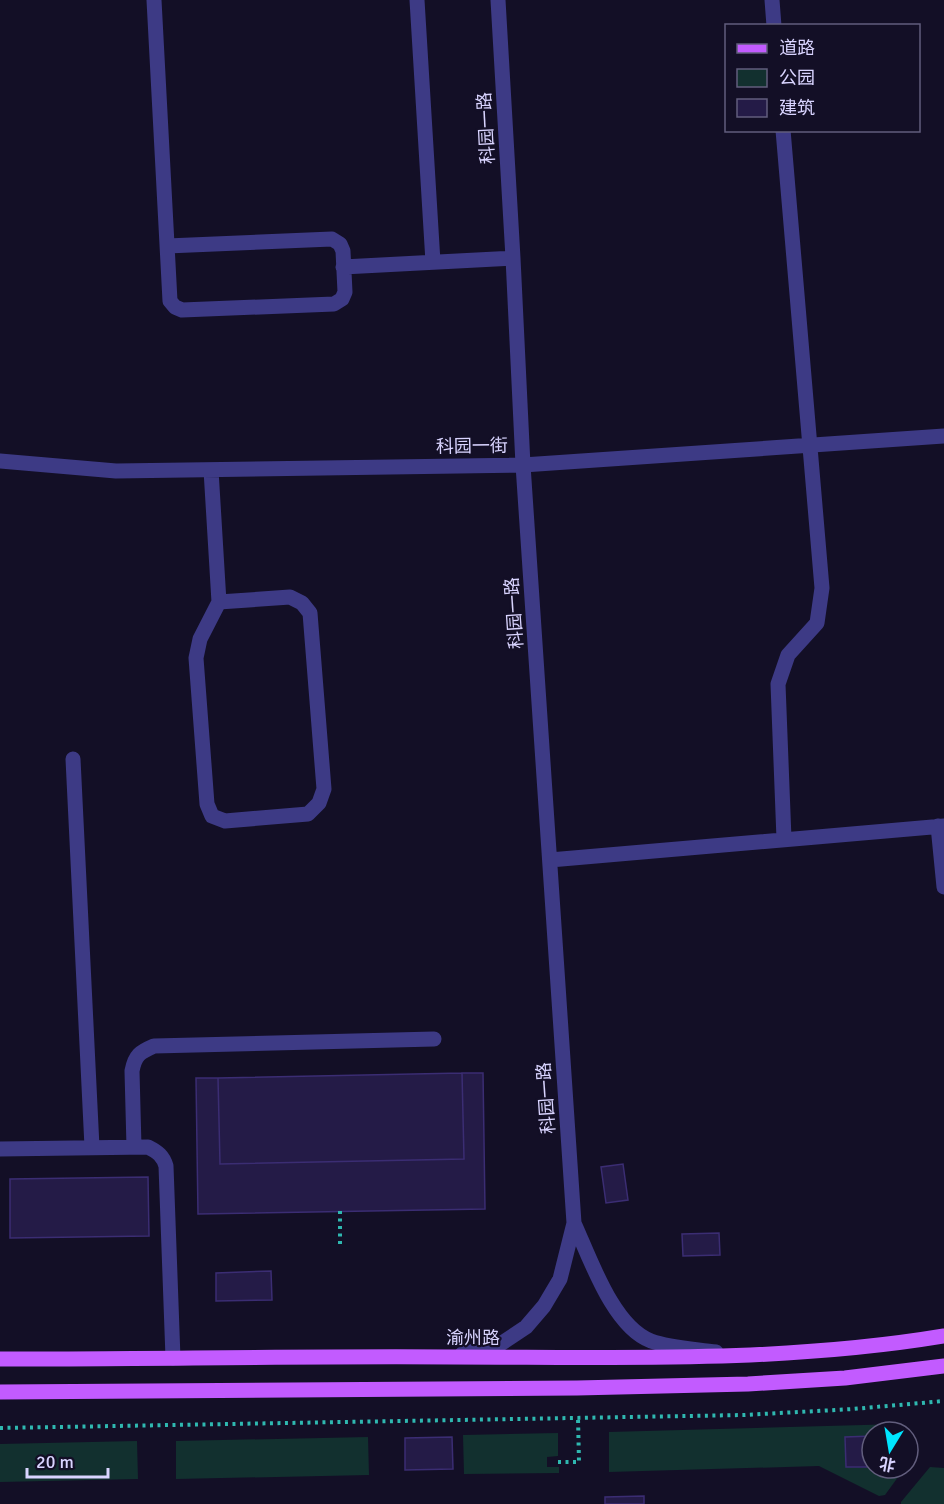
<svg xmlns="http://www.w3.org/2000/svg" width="944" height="1504" font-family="Signika,'Noto Sans SC',sans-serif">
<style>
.green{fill:#12302f}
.building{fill:#241b47;stroke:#3b2d73;stroke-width:1.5}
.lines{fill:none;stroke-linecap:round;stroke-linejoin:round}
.path{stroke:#2fb8b0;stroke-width:4;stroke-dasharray:3 4.5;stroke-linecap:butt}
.minor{stroke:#3d3a85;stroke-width:15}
.major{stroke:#c25bff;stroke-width:15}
.labels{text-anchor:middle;stroke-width:4.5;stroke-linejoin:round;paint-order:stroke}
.street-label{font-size:18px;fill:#d9d4ff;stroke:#130f26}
</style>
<rect width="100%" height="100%" fill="#130f26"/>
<path class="green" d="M 900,1424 L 900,1432 L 872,1432 L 872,1436 L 845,1437 L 846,1467 L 901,1468 L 901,1473 L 885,1495 L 879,1496 L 819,1466 L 609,1472 L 609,1432 Z
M 558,1433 L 558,1456 L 547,1457 L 547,1467 L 559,1467 L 559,1473 L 464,1474 L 463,1435 Z
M 368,1437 L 369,1475 L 176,1479 L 176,1441 Z
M 137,1441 L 138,1479 L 0,1482 L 0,1444 Z
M 930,1467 L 944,1468 L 944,1504 L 901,1504 L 901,1502 Z"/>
<path class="building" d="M 462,1073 L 464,1159 L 220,1164 L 218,1078 Z
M 462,1073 L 483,1073 L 485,1209 L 198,1214 L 196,1078 L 218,1078 L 220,1164 L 464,1159 Z
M 623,1164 L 628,1200 L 606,1203 L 601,1167 Z
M 148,1177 L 149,1236 L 10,1238 L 10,1179 Z
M 719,1233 L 720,1255 L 683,1256 L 682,1234 Z
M 271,1271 L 272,1300 L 216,1301 L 216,1273 Z
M 872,1436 L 872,1467 L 846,1467 L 845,1437 Z
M 452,1437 L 453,1469 L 405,1470 L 405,1438 Z
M 644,1496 L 644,1504 L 605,1504 L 605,1497 Z"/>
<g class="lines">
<path class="path" d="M 340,1211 L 340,1244
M 0,1428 L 744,1415 L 853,1409 L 944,1401
M 558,1462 L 579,1462 L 578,1418"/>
<path class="minor" d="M 154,0 L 170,301 L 175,307 L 182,310 L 334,304 L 342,299 L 345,292 L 343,251 L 340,244 L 332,239 L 167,246
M 417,0 L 433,262
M 772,0 L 774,26
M 783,130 L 822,588 L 817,623 L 788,655 L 778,684 L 784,839
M 343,267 L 513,258
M 0,461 L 116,471 L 523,465 L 944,436
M 211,470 L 219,602 L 200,639 L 196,658 L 207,804 L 212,816 L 225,821 L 308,814 L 319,803 L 324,789 L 310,613 L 302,603 L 290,597 L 219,602
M 73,759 L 92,1147
M 938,826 L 944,887
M 550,860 L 944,826
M 134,1147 L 132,1071 C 135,1055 140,1052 154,1046 L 434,1039
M 0,1149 L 148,1147 C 158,1152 163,1156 166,1166 L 173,1358
M 574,1223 C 590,1258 613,1327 651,1341 C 670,1348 695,1349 716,1352
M 462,1354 L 499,1345 L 526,1327 L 544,1306 L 560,1279 L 574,1223 L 523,465 L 513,258 L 498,0"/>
<path class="major" d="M 0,1359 C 150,1359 301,1356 451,1357 C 615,1357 782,1363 944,1336
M 0,1392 L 577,1388 L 748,1384 L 845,1378 L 944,1366"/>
</g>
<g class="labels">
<g class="street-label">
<text transform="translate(486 128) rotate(-93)" y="6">科园一路</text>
<text transform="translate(472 446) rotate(-1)" y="6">科园一街</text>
<text transform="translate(514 613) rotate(-94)" y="6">科园一路</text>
<text transform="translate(546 1098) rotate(-94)" y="6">科园一路</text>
<text x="473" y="1344">渝州路</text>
</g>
</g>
<rect x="725" y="24" width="195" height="108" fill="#130f26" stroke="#625e7d" stroke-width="1.5"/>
<rect x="737" y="44" width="30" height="9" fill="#c25bff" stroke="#625e7d" stroke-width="1.5"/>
<text x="779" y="54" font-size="18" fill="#d9d4ff">道路</text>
<rect x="737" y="69" width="30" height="18" fill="#12302f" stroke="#625e7d" stroke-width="1.5"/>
<text x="779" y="84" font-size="18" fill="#d9d4ff">公园</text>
<rect x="737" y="99" width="30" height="18" fill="#241b47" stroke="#625e7d" stroke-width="1.5"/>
<text x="779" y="114" font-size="18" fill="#d9d4ff">建筑</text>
<g transform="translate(890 1450) rotate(191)"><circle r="28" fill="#130f26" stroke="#625e7d" stroke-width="1.5"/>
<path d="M0-4.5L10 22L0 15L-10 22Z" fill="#00e5ff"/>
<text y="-9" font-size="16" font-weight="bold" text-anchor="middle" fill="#d9d4ff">北</text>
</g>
<path d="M27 1468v9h81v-9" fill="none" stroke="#d9d4ff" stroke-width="3"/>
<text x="36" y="1468" font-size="18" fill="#d9d4ff" stroke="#130f26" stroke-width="4.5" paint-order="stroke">20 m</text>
</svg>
